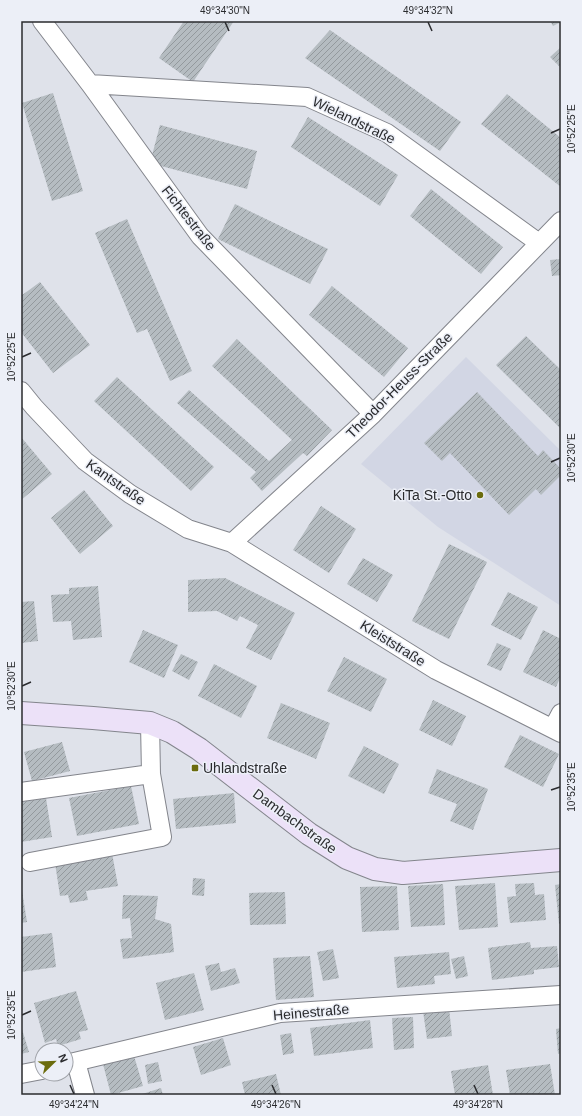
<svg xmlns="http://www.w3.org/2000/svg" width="582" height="1116" font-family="Arial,sans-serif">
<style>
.built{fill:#d2d6e4}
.building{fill:url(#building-hatch)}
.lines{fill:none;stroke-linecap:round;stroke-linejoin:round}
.street-casing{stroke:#83858c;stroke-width:20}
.secondary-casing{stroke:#83858c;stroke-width:24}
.street{stroke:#fff;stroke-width:18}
.secondary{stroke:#ece1f8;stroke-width:22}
.ticks{fill:none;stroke:#2a2b2e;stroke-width:1.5}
.poi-dot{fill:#6b6c0d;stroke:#eceff7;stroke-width:1.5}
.labels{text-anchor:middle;stroke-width:3;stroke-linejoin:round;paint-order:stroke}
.street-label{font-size:14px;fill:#2a2b2e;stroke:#eceff7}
.poi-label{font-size:14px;fill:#2a2b2e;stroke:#eceff7;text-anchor:end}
.neatline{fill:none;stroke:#2a2b2e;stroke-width:1.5}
.ticks-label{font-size:10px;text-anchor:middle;fill:#2a2b2e}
</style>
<defs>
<pattern id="building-hatch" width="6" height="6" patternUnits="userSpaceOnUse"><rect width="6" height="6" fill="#b5bcc1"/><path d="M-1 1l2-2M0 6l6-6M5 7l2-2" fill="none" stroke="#93999d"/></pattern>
</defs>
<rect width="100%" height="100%" fill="#dfe2ea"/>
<path class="built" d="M 466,357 L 561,451 L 561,606 L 438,527 L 361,464 Z"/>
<path class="building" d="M 184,21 L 234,21 L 193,82 L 159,58 Z
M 550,21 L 561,21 L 561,22 L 553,26 Z
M 330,30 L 461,122 L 440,151 L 305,58 Z
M 561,47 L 561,68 L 550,57 Z
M 53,93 L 83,191 L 52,201 L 22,103 Z
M 507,94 L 561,138 L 561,187 L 481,124 Z
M 308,117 L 398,175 L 380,206 L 291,147 Z
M 160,125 L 257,151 L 247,189 L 150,163 Z
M 431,189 L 503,247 L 481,274 L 410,216 Z
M 235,204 L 328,249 L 310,284 L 218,239 Z
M 127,219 L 192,371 L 170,381 L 147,329 L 137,333 L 95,233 Z
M 561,259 L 561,275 L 552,276 L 550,260 Z
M 40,282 L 90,345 L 53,373 L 21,332 L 21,296 Z
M 332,286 L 408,348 L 384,377 L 309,315 Z
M 526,336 L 561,370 L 561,429 L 496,365 Z
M 237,339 L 332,430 L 307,456 L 303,453 L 262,491 L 250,478 L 256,472 L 177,403 L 189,390 L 269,461 L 292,440 L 212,366 Z
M 117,377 L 214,467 L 191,491 L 94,401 Z
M 477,392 L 538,456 L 543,450 L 561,469 L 561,475 L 541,495 L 536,489 L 509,515 L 450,453 L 442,461 L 424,443 Z
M 21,437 L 52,474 L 21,500 Z
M 84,490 L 113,526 L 80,554 L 51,518 Z
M 321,506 L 356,529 L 329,573 L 293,550 Z
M 449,544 L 487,562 L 449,639 L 412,621 Z
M 363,558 L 393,575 L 377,602 L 347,584 Z
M 225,578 L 295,613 L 271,660 L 246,648 L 258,625 L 240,616 L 237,621 L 217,611 L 188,612 L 188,580 Z
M 98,586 L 102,637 L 73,640 L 71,621 L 53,622 L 51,595 L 69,594 L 69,588 Z
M 508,592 L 538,607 L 521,640 L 491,625 Z
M 34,601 L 38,641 L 21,643 L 21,602 Z
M 143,630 L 178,645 L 164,678 L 129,662 Z
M 543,630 L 561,639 L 561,676 L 556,687 L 523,672 Z
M 497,643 L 511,649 L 501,671 L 487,665 Z
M 181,654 L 198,662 L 189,680 L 172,671 Z
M 344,657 L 387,679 L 371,712 L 327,691 Z
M 214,664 L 257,686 L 241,718 L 198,696 Z
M 433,700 L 466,716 L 452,746 L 419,730 Z
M 281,703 L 330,723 L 316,759 L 267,738 Z
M 520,735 L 559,754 L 543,787 L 504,767 Z
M 62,742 L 70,771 L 32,781 L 24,752 Z
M 364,746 L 399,764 L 384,794 L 348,776 Z
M 437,769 L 488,789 L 473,830 L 450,821 L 457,804 L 428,793 Z
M 131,786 L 139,824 L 77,836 L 69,798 Z
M 234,793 L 236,823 L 176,829 L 173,799 Z
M 46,798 L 52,837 L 21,842 L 21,802 Z
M 112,853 L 118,886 L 86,891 L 88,900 L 70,903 L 68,895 L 60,896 L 55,863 Z
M 193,878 L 205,879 L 204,896 L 192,895 Z
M 495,883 L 498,927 L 459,930 L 455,886 Z
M 534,883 L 535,895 L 544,894 L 546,920 L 510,923 L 507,897 L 516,896 L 515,884 Z
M 443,884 L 445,925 L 411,927 L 408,886 Z
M 561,884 L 561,924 L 559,924 L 555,885 Z
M 397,886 L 399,930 L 362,932 L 360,887 Z
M 21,891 L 22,891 L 27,922 L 21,923 Z
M 285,892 L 286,924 L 250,925 L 249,893 Z
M 123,895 L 158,896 L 155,919 L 171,924 L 174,952 L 123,959 L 120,939 L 132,938 L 130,918 L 122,919 Z
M 52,933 L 56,967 L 21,972 L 21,937 Z
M 530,942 L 531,948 L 557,946 L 559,967 L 534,970 L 534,974 L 492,980 L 488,948 Z
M 333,949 L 339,978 L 323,981 L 317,952 Z
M 449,952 L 451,974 L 434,976 L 435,984 L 397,988 L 394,957 Z
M 310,956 L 314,997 L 276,1000 L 273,958 Z
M 464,956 L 468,976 L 456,979 L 451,959 Z
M 219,963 L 221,972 L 235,968 L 240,983 L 211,991 L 205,966 Z
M 194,973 L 204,1010 L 165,1020 L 156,983 Z
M 76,991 L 88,1030 L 79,1032 L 81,1039 L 58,1046 L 56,1039 L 45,1043 L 34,1003 Z
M 449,1008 L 452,1036 L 427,1039 L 423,1011 Z
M 413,1017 L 414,1048 L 394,1050 L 392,1018 Z
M 370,1020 L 373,1048 L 314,1056 L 310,1028 Z
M 21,1026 L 29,1052 L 21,1054 Z
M 561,1028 L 561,1053 L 558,1054 L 556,1029 Z
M 291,1033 L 294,1053 L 283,1055 L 280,1035 Z
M 223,1038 L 231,1065 L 201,1075 L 193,1047 Z
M 134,1056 L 143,1086 L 111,1095 L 103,1064 Z
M 158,1062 L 162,1081 L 148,1084 L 145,1065 Z
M 550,1064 L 555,1095 L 510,1095 L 506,1070 Z
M 488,1065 L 493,1095 L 455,1095 L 451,1071 Z
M 276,1074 L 281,1095 L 245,1095 L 242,1082 Z
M 161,1088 L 163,1095 L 139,1095 Z"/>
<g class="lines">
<g class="street-casing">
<path id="street" d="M 42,21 L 90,84 L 200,236 L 373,414
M 90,84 L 307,97 L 387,133 L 539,243
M 21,391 L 34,407 L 85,461 L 130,494 L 188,529 L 232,543 L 436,670 L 561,733
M 232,543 L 373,414 L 561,221
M 553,728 L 561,713
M 21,792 L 151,774
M 30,862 L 162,837 L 151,774 L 150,723
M 76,1062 L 85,1095
M 66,1064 L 280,1013 L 561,995
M 21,1074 L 42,1070"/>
</g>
<g class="secondary-casing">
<path id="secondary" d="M 21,713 L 93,718 L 150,723 L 172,732 L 199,749 L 309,834 L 347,858 L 375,869 L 403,873 L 561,860"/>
</g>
<use href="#street" class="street"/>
<use href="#secondary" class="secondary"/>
</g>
<path class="ticks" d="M 225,22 L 229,31M 428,22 L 432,31M 551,133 L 560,129M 22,357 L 31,353M 551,462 L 560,458M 22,686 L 31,682M 551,790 L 560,787M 22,1015 L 31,1011M 70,1085 L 74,1094M 272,1085 L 276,1094M 474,1085 L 478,1094"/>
<g class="poi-dot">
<circle cx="480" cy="495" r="4"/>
<rect x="191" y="764" width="8" height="8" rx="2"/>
</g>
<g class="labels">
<g class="street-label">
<text transform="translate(354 120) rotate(26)" y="5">Wielandstraße</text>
<text transform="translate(189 218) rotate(52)" y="5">Fichtestraße</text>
<text transform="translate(399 385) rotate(-45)" y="5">Theodor-Heuss-Straße</text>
<text transform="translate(116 482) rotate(35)" y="5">Kantstraße</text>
<text transform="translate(393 643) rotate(32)" y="5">Kleiststraße</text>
<text transform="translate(295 821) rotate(36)" y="5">Dambachstraße</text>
<text transform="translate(311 1012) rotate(-5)" y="5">Heinestraße</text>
</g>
<g class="poi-label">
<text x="472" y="500">KiTa St.-Otto</text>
<text x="203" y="773" text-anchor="start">Uhlandstraße</text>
</g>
</g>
<rect width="582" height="1116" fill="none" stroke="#eceff7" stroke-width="44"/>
<g transform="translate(54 1062) rotate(67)"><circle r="19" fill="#eceff7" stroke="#9ea1a7"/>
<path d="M0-3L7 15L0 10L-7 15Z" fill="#6b6c0d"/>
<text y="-6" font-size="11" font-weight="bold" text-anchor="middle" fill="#2a2b2e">N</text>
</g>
<rect x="22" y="22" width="538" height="1072" class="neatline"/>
<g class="ticks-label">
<text x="225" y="14">49°34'30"N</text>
<text x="428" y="14">49°34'32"N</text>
<text transform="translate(571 129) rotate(-90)" y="4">10°52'25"E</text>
<text transform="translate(11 357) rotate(-90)" y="4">10°52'25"E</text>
<text transform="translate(571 458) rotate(-90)" y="4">10°52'30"E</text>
<text transform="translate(11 686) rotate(-90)" y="4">10°52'30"E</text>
<text transform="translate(571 787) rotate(-90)" y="4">10°52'35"E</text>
<text transform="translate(11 1015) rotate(-90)" y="4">10°52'35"E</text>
<text x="74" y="1108">49°34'24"N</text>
<text x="276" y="1108">49°34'26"N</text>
<text x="478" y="1108">49°34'28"N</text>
</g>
</svg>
